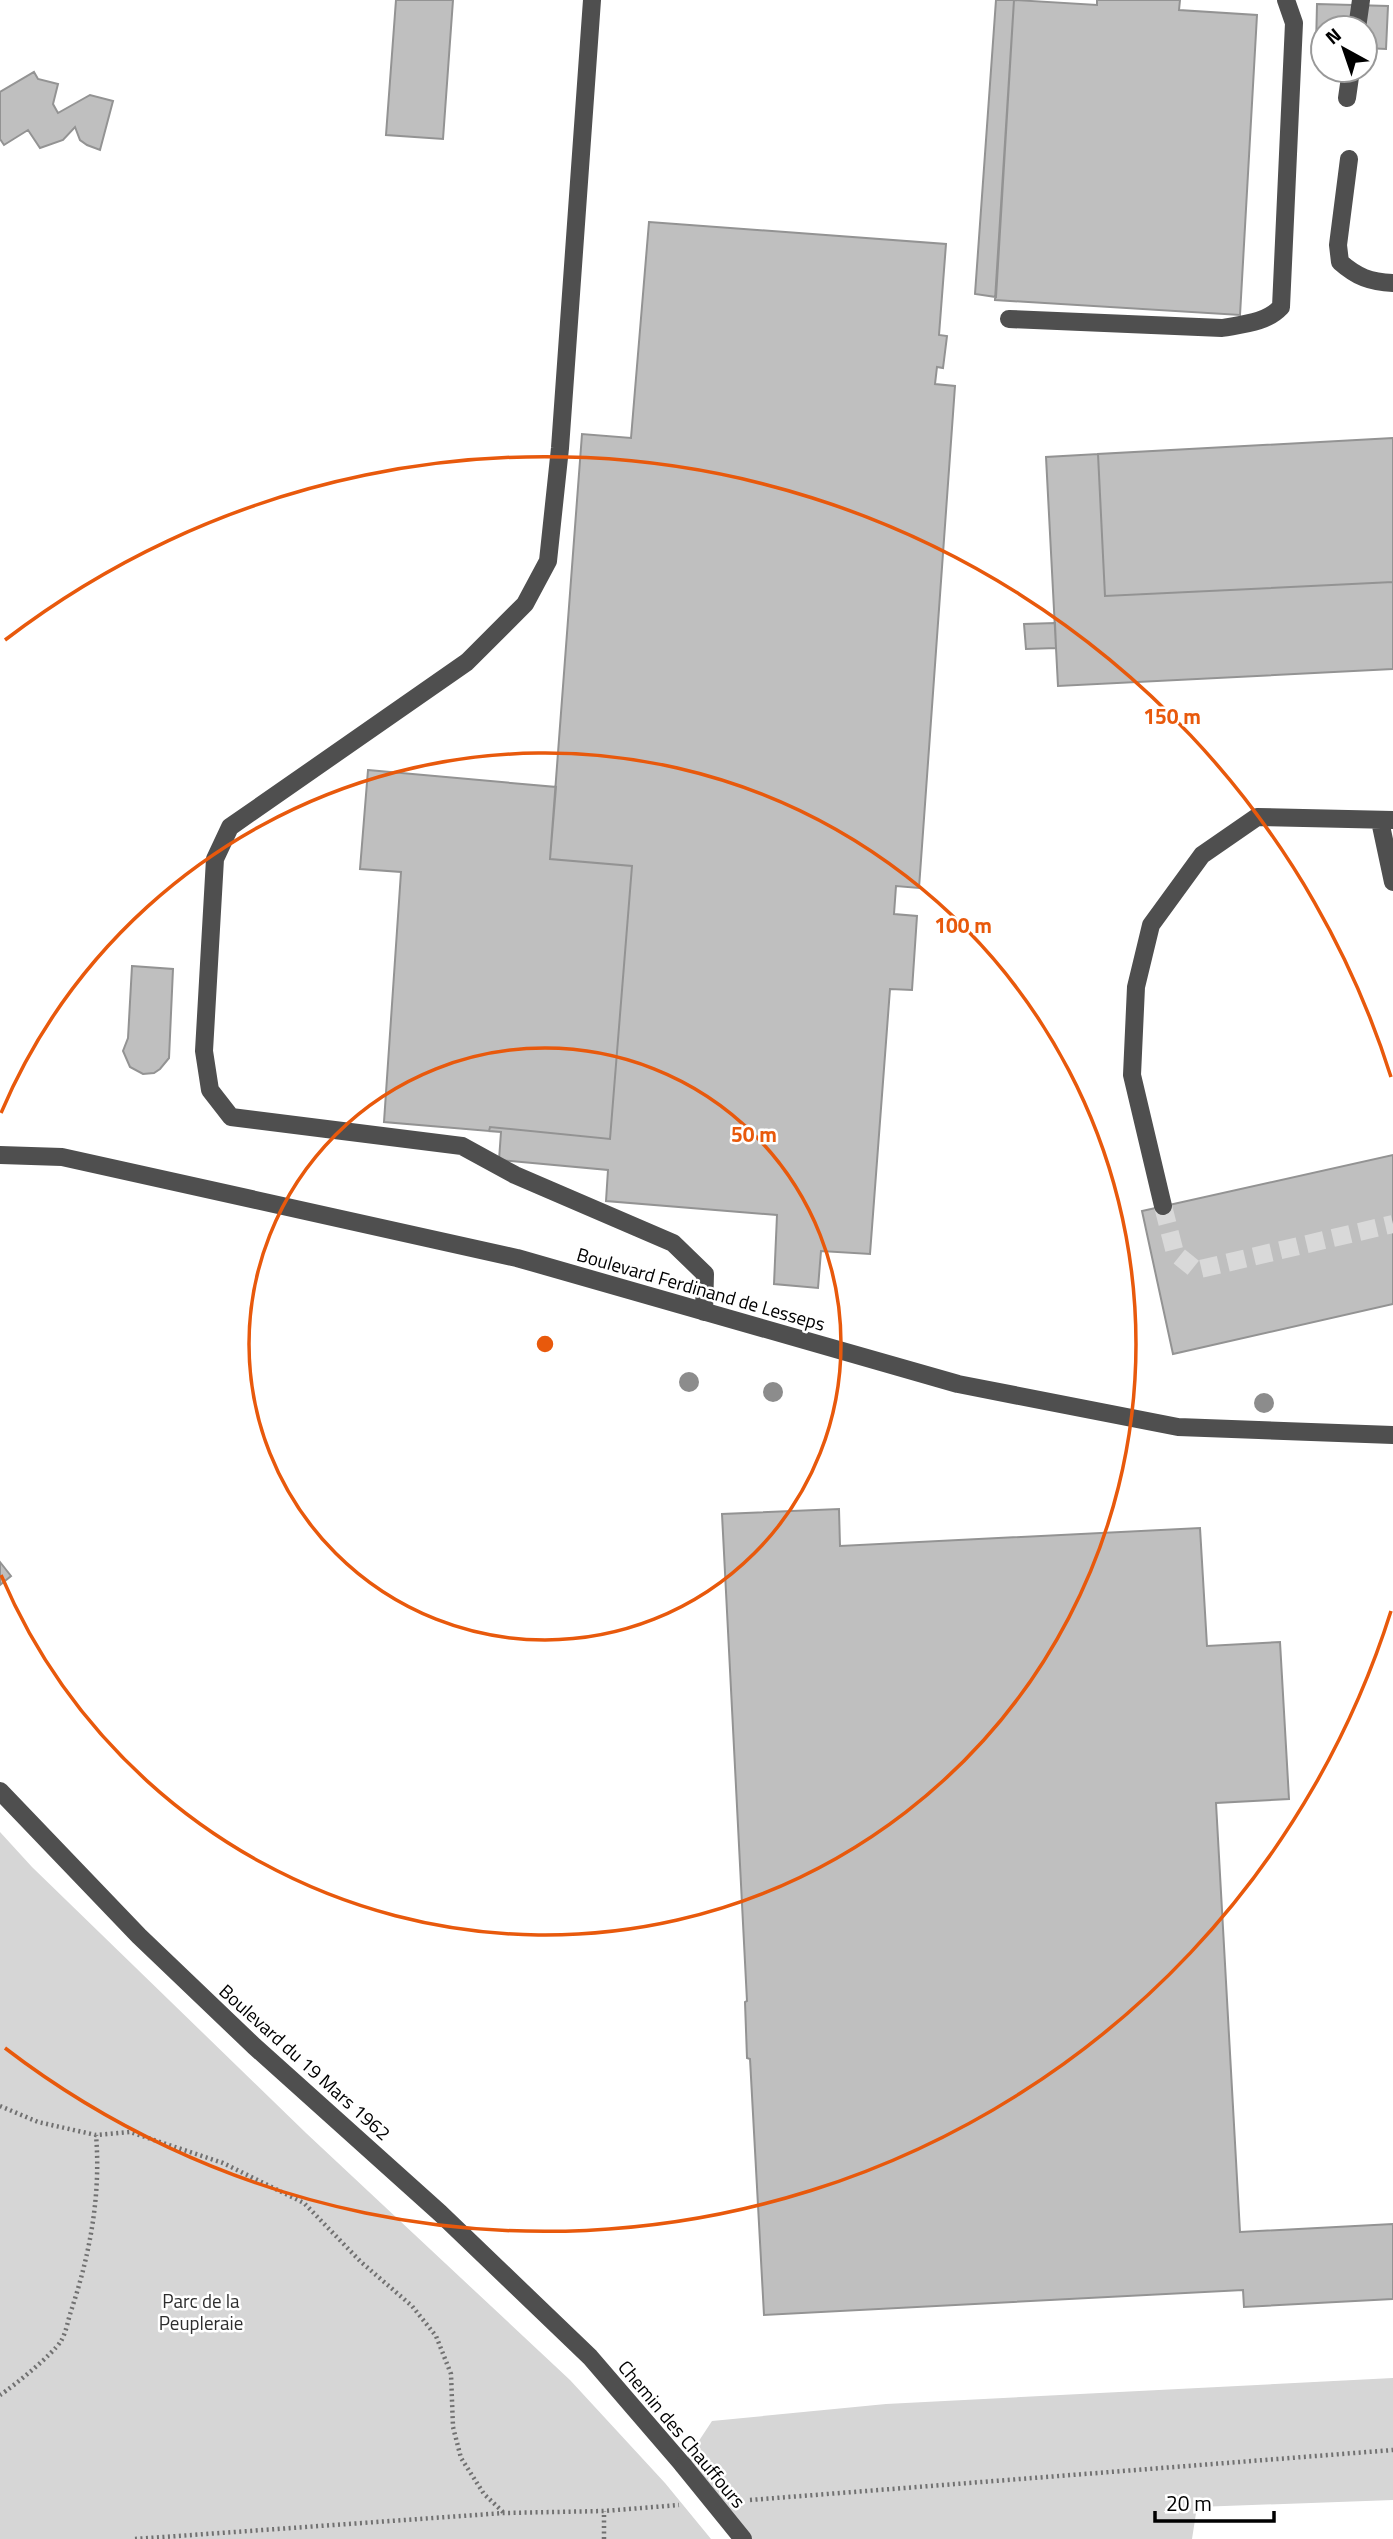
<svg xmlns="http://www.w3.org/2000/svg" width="1393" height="2539" font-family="'Titillium Web',sans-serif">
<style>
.green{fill:#d6d6d6}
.building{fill:#bfbfbf;stroke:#939393;stroke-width:2}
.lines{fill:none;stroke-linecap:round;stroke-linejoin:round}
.minor-tunnel{stroke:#d9d9d9;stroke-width:18;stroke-dasharray:18 9;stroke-linecap:butt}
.path{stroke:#717171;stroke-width:4.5;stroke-dasharray:2 3.5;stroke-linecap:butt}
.minor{stroke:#4f4f4f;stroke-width:18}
.minor-bridge{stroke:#4f4f4f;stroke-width:18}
.tree{fill:#8c8c8c}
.ring{fill:none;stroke:#e8590c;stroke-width:3.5}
.labels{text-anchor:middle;stroke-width:5;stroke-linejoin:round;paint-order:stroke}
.street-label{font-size:19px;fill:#000;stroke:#fff}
.park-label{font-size:19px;fill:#2d2d2d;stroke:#fff}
.centre{fill:#e8590c;stroke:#fff;stroke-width:3.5}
.ring-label{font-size:21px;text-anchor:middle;font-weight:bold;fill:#e8590c;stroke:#fff;stroke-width:5;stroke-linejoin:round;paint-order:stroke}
</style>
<rect width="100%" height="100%" fill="#fff"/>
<path class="green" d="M 0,1832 L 32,1867 L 306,2133 L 570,2380 L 665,2483 L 711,2539 L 0,2539 Z
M 1393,2378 L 1393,2500 L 1197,2507 L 1192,2539 L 743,2539 L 683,2465 L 712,2421 L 886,2404 Z"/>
<path class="building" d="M 396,0 L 453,0 L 443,139 L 386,135 Z
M 996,0 L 1014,0 L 996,297 L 975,294 Z
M 1014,0 L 1097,5 L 1097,0 L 1180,0 L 1179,10 L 1257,15 L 1240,315 L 995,300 Z
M 1317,4 L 1388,6 L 1386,49 L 1365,48 L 1365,28 L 1323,28 L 1323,47 L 1316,47 Z
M 34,72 L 38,79 L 58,84 L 53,104 L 58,113 L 90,95 L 113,101 L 100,150 L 87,145 L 80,140 L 75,127 L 63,140 L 40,148 L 28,130 L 4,145 L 0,139 L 0,92 Z
M 649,222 L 946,244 L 939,335 L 947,336 L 943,368 L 937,367 L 935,384 L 955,386 L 919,888 L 896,886 L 894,914 L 917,916 L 912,990 L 890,989 L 870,1254 L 821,1251 L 818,1288 L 774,1284 L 777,1215 L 606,1201 L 608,1170 L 499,1160 L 501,1132 L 489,1131 L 490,1127 L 610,1139 L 632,866 L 550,859 L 582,434 L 631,438 Z
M 1393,438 L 1393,582 L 1105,596 L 1098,454 Z
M 1098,454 L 1105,596 L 1393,582 L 1393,669 L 1058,686 L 1046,457 Z
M 1055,623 L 1056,648 L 1026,649 L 1024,624 Z
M 368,770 L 556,787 L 550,859 L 632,866 L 610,1139 L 490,1127 L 489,1131 L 384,1122 L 401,872 L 360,869 Z
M 132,966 L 173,969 L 169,1058 L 160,1069 L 154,1073 L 143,1074 L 130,1067 L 123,1051 L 128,1038 Z
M 1393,1155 L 1393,1304 L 1173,1354 L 1142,1211 Z
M 839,1509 L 840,1546 L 1200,1528 L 1207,1646 L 1280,1642 L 1289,1799 L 1216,1803 L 1240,2232 L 1393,2224 L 1393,2299 L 1244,2307 L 1243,2290 L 764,2315 L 750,2059 L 747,2058 L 745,2002 L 747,2001 L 722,1514 Z
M 0,1562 L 11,1576 L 0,1585 Z"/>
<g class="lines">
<path class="minor-tunnel" d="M 1163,1206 L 1175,1253 L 1196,1270 L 1393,1224"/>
<path class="path" d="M 0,2106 L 38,2122 L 96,2135 L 130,2132 L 223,2163 L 304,2203 L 361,2262 L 412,2306 L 436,2336 L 451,2374 L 453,2427 L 461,2458 L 484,2494 L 503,2512
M 0,2395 C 14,2386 52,2355 61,2341 C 66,2333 68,2320 71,2311 C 90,2254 101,2195 96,2135
M 750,2500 L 1393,2450
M 135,2539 L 504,2513 L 604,2511 L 679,2505
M 604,2539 L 604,2511"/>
<path class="minor" d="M 592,0 L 560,448 L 548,561 L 525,604 L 467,662 L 230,827 L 215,859 L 204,1051 L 210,1090 L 231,1117 L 462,1146 L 515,1175 L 673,1243 L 705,1274 L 704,1312
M 1357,28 L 1361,0
M 1347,98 L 1351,70
M 1349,159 L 1338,245 L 1340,262 C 1357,277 1370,282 1393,283
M 1009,319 L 1222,328 C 1244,324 1266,323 1281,307 L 1294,23 L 1286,0
M 1380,821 L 1393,882
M 0,1155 L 62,1157 L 517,1258 L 958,1384 L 1178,1427 L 1393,1435
M 1163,1206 L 1132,1075 L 1136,987 L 1151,925 L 1202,855 L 1257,817 L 1393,820
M 0,1791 L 139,1936 L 254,2046 L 440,2213 L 590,2357 L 683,2465"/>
<path class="minor-bridge" d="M 683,2465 L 743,2539"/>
</g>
<g class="tree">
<circle cx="689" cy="1382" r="10"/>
<circle cx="773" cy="1392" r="10"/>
<circle cx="1264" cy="1403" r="10"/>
</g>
<g class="ring">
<circle cx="545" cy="1344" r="296"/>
<path d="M1 1113A591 591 0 1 1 1 1575"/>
<path d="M1391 1611A887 887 0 0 1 5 2048M5 640A887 887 0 0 1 1391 1077"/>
</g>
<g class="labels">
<g class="street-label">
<text transform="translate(701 1289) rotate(16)" y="7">Boulevard Ferdinand de Lesseps</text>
<text transform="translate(305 2062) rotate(42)" y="7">Boulevard du 19 Mars 1962</text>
<text transform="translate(682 2434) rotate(50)" y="7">Chemin des Chauffours</text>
</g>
<g class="park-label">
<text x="201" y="2308">Parc de la<tspan x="201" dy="22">Peupleraie</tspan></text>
</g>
</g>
<circle cx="545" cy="1344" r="10" class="centre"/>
<g class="ring-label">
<text x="1172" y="724">150 m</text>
<text x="963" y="933">100 m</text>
<text x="754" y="1142">50 m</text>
</g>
<g transform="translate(1344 49) rotate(320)"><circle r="33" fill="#ffffff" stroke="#999999" stroke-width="2"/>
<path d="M0-5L12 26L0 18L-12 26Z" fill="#000000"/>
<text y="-10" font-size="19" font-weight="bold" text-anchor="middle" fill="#000000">N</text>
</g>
<path d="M1155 2511v10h119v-10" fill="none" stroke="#000000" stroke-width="3.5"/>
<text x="1166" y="2511" font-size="21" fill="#000000" stroke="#ffffff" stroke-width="5" paint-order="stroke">20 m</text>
</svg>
